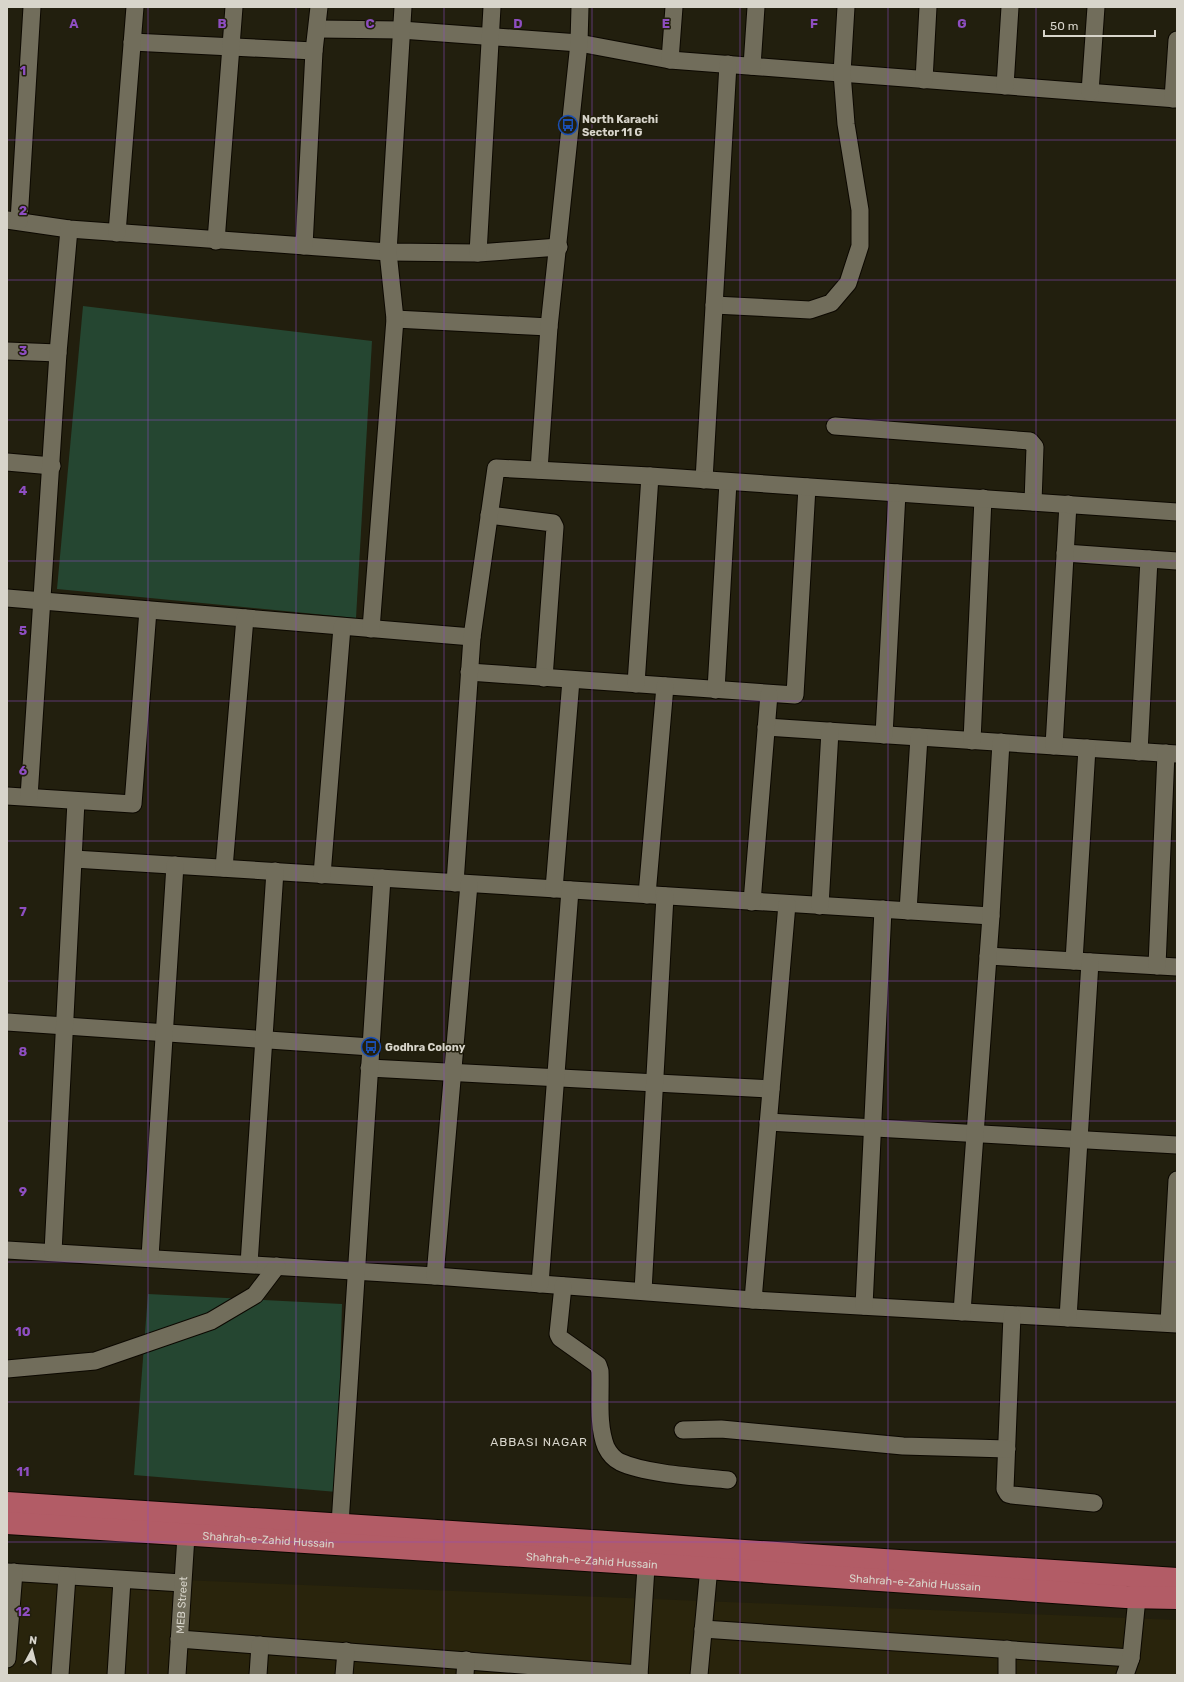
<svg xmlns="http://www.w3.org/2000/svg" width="1184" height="1682" font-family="Rubik,sans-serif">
<rect width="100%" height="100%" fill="#221f0e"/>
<!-- built -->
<polygon fill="#29240c" points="7,1573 1177,1620 1177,1675 7,1675"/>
<!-- green -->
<g fill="#254631">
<polygon points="83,306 372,341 356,618 57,589"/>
<polygon points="148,1294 342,1304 337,1492 134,1475"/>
</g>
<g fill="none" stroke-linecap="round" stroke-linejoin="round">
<defs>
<g id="minor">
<polyline points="318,29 401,30 579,43 670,60 1177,99"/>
<polyline points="132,42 314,51"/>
<polyline points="670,60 674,7"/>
<polyline points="752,66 756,7"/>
<polyline points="924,80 928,7"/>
<polyline points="1005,86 1010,7"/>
<polyline points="1090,92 1096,7"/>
<polyline points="1173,99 1177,40"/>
<polyline points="7,220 69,229 388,252 478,253 559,247"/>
<polyline points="19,221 32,7"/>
<polyline points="117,233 135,7"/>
<polyline points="216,241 234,7"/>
<polyline points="304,246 314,51 319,7"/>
<polyline points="478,253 492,7"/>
<polyline points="714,305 810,310 831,303 848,283 860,246 860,210 846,124 842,73 846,7"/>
<polyline points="395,319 549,327"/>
<polyline points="7,351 58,353"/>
<polyline points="835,426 1030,441 1035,447 1033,502"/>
<polyline points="7,462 52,466"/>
<polyline points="539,470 549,327 579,43 580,7"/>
<polyline points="704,480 728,64"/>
<polyline points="489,515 553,523 555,527 544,678"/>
<polyline points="1065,553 1177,561"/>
<polyline points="7,598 472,637"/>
<polyline points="371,629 395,319 388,252 403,7"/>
<polyline points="469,672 795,695 807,487"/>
<polyline points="636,684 650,476"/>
<polyline points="716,690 728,482"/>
<polyline points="766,727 1177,754"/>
<polyline points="884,735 897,493"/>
<polyline points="972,741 983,498"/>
<polyline points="1054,746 1068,504"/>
<polyline points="1139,752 1149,559"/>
<polyline points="7,796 133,804 148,610"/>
<polyline points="29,797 58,353 69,229"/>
<polyline points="74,859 991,916"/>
<polyline points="224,868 245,618"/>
<polyline points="322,875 342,627"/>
<polyline points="455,883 472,637 496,468 650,476 1177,512"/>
<polyline points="554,889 571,680"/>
<polyline points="647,895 665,686"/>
<polyline points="752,902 769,694"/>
<polyline points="820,906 830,731"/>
<polyline points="908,911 919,737"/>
<polyline points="988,956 1177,967"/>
<polyline points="1074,961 1087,748"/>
<polyline points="1157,966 1166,753"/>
<polyline points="7,1022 371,1047"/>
<polyline points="369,1068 771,1089"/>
<polyline points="768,1122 1177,1145"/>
<polyline points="7,1250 435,1276 753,1300 1177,1324"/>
<polyline points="53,1252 76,801"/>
<polyline points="150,1257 175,865"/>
<polyline points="249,1264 275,871"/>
<polyline points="435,1276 469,884"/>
<polyline points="540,1284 570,890"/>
<path d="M563,1286L558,1334L560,1338L598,1365L600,1371C601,1396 597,1424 606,1447C609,1453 614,1459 620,1462C646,1474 699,1477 728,1480"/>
<polyline points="643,1291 665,896"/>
<polyline points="753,1300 787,904"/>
<polyline points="864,1306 883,909"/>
<polyline points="962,1312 991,916 1001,742"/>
<polyline points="1012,1315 1005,1489 1008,1494 1012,1495 1094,1503"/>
<polyline points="1068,1318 1090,962"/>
<polyline points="1169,1323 1177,1180"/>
<polyline points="7,1369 95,1361 211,1321 255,1295 277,1266"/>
<polyline points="683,1430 721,1429 903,1446 1007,1449"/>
<polyline points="340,1524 382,878"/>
<polyline points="7,1572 182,1583"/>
<polyline points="703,1629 1131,1658"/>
<polyline points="179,1639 639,1674"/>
<polyline points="7,1659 14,1572"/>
<polyline points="60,1675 67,1576"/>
<polyline points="116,1675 122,1580"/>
<path id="s1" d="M177,1675L186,1536"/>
<polyline points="258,1675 260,1645"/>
<polyline points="344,1675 346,1651"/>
<polyline points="465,1675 466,1660"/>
<polyline points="639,1675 647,1552"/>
<polyline points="699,1675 710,1556"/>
<polyline points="1007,1675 1007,1649"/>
<polyline points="1125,1675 1131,1658 1137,1598"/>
</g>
<g id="major">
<polyline points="7,1503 1177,1579"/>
<path id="s2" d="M7,1523L647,1564L1126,1597L1177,1598"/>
</g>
</defs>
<!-- minor casing -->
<use href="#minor" stroke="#0c0800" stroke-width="19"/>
<!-- major casing -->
<use href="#major" stroke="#0c0800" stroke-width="24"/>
<!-- minor -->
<use href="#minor" stroke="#716d5b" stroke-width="17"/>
<!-- major -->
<use href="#major" stroke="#b25c66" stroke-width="22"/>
</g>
<!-- grid -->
<path fill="none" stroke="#8e4ec1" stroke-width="1" stroke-opacity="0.55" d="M148,7V1675M296,7V1675M444,7V1675M592,7V1675M740,7V1675M888,7V1675M1036,7V1675M7,140H1177M7,280H1177M7,420H1177M7,561H1177M7,701H1177M7,841H1177M7,981H1177M7,1121H1177M7,1262H1177M7,1402H1177M7,1542H1177"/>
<!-- icons -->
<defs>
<symbol id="bus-ring" viewBox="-11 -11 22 22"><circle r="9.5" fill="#221f0e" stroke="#1a4fb4" stroke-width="1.5"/><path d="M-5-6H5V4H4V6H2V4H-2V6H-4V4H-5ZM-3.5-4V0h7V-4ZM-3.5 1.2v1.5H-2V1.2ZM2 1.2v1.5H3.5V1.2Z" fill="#1a4fb4"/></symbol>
</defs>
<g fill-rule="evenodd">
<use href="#bus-ring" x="557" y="114" width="22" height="22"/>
<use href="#bus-ring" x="360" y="1036" width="22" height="22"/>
</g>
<g text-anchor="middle" stroke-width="3" stroke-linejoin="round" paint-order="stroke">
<!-- poi labels -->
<g font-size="11" font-weight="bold" fill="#d8d5cb" stroke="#221f0e" text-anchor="start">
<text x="582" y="123">North Karachi<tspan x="582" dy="13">Sector 11 G</tspan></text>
<text x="385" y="1051">Godhra Colony</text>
</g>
<!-- street labels -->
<g font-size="11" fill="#d8d5cb" stroke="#221f0e">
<text dy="4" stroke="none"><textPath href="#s2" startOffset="262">Shahrah-e-Zahid Hussain</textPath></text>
<text dy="4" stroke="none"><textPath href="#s2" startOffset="586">Shahrah-e-Zahid Hussain</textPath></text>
<text dy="4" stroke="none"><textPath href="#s2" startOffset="910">Shahrah-e-Zahid Hussain</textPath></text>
<text dy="4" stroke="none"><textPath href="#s1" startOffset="70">MEB Street</textPath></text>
</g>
<!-- neighbourhood labels -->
<g font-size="12" letter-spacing="1" fill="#d8d5cb" stroke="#221f0e">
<text x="539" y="1446">ABBASI NAGAR</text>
</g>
</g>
<g font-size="13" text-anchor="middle" font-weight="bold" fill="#8e4ec1" stroke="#221f0e" stroke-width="3" stroke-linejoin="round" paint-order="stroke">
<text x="74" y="28">A</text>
<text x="222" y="28">B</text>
<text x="370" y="28">C</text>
<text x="518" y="28">D</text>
<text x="666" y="28">E</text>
<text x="814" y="28">F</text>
<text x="962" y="28">G</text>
<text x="23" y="75">1</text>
<text x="23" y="215">2</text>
<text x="23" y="355">3</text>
<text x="23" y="495">4</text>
<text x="23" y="635">5</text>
<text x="23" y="775">6</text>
<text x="23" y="916">7</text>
<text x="23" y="1056">8</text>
<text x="23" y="1196">9</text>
<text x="23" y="1336">10</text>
<text x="23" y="1476">11</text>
<text x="23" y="1616">12</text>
</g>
<!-- border -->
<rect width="1184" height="1682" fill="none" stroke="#d8d5cb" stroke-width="16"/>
<!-- north arrow -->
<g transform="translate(32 1650) rotate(7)" stroke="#221f0e" stroke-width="3" paint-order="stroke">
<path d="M0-3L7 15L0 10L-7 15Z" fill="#d8d5cb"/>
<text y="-6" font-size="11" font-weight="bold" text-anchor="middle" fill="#d8d5cb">N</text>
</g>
<!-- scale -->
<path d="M1044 30v6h111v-6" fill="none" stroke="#d8d5cb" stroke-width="2"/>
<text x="1050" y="30" font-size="12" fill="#d8d5cb" stroke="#221f0e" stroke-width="3" paint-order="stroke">50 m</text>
</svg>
